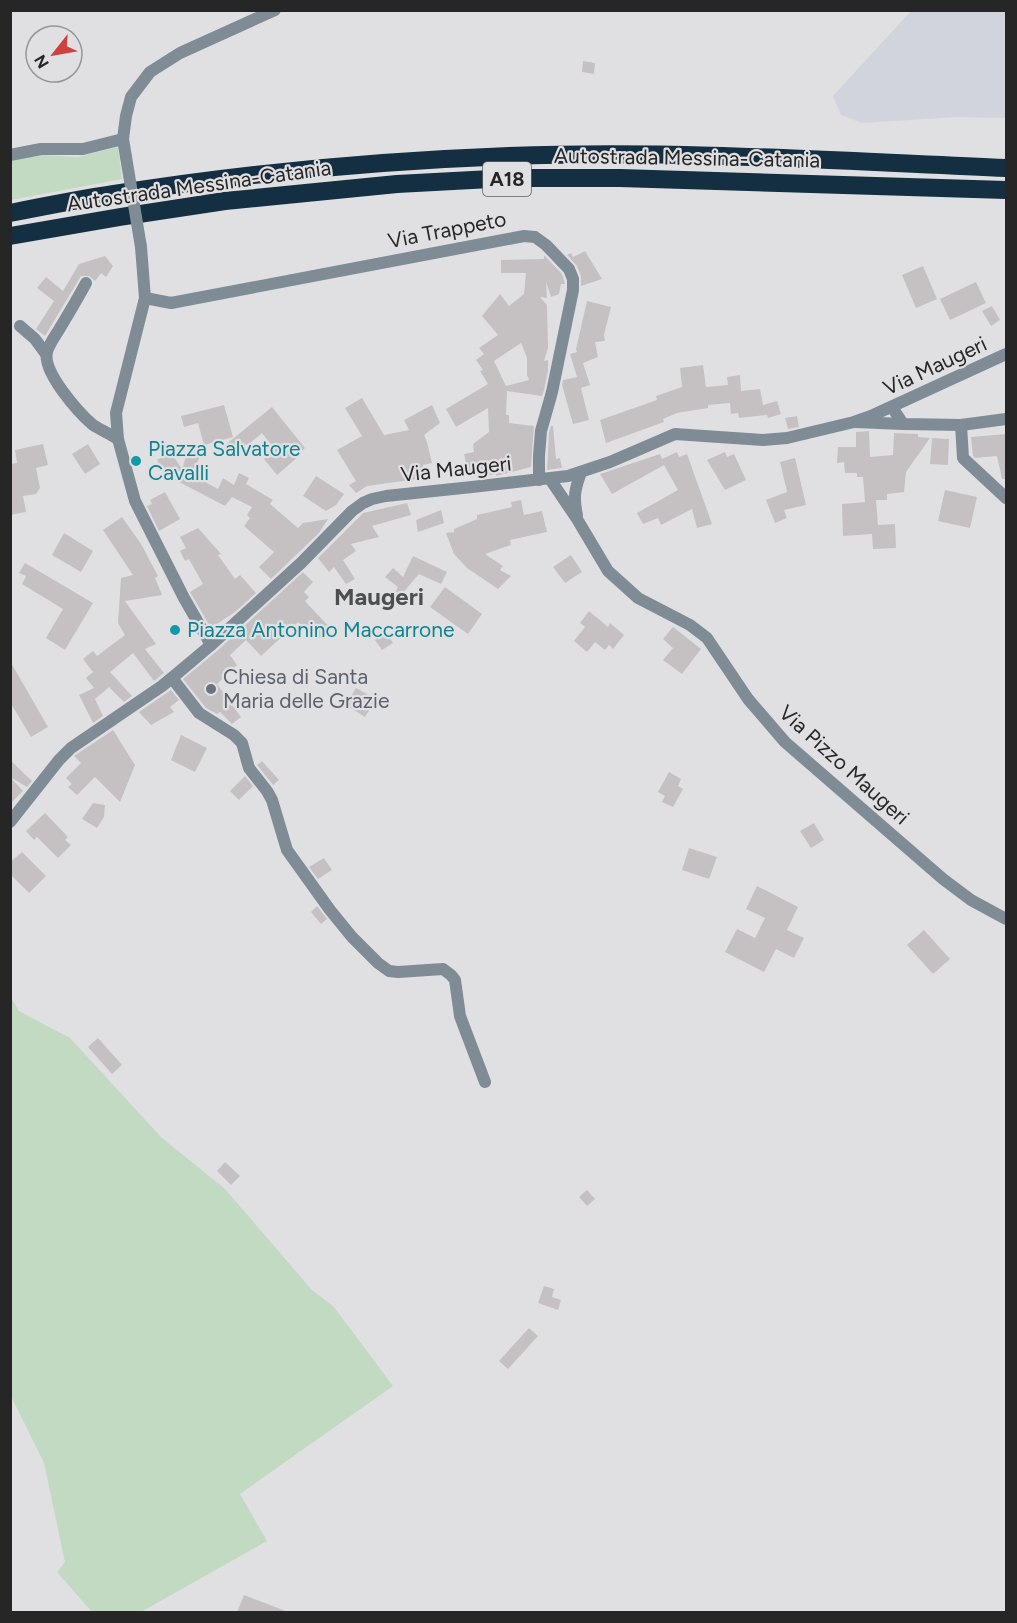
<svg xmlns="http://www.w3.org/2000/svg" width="1017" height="1623" font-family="Figtree,sans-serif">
<rect width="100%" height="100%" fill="#e0e0e3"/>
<!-- built -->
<polygon fill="#d1d3dd" points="911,11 1006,11 1006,118 958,117 862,123 841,115 833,96"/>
<!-- green -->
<g fill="#c2d9c2">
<polygon points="118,147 122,179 11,200 11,161 41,155 78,157"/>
<polygon points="10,996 19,1011 70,1038 161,1137 225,1189 312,1290 334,1307 393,1386 240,1494 267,1541 141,1612 92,1612 57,1572 65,1562 44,1463 11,1396"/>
</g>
<!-- building -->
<g fill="#c5c1c3" fill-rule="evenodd">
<polygon points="583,61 595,63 594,74 582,72"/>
<polygon points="585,251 602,279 581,286 581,276 577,266 567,255 571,253 573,257"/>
<path d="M544,255L562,274L565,284H561L559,294L551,297L546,282L547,298L540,297L547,305L548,348L544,361L548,360V371L544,390L542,396L507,391L506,415H509V423L534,426L531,467L496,476V474L476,477L475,472L468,473L464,454L474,452L473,444L489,432L488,408L456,427L446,409L488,384L480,371L483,370L476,360L484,354L479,348L498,335L482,316L500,294L509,306L524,294L526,273H501V260L544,259ZM521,343L527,358V375L529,380L506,386L494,361Z"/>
<polygon points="105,256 113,266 106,277 101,273 95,281 89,276 81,276 45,336 36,329 54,301 37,288 46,277 63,291 79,264"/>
<polygon points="923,266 937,299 916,308 902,275"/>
<polygon points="976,282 986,303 950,320 940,299"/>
<polygon points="587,301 611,307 604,335 605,341 595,342 598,357 583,363 590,385 581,388 589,420 573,424 562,385 563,380 577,377 570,354 577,352 576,349"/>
<polygon points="992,306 1000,320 991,326 982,311"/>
<polygon points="703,365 706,387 728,385 727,377 740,375 741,391 760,389 763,405 777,401 781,414 768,418 767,415 739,418 738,413 731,414 730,403 708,405 708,408 677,413 663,419 664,422 606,443 600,420 657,400 656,396 682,387 680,368"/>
<polygon points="362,398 384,435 409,430 404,420 432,405 440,423 424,435 427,442 432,463 423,465 424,478 367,486 356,493 349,485 356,481 337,450 362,436 345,408"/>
<polygon points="224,405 233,437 204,445 198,423 184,427 181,416"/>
<polygon points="272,407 305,448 297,455 298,457 277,475 264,459 275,450 262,433 249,444 214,454"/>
<polygon points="797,416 799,427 788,429 785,418"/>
<polygon points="551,426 553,426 556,459 560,458 562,468 547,470 549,432"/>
<polygon points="869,431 870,457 893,455 894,433 918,434 918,437 930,438 906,472 904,492 887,494 887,500 876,500 878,525 895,524 896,548 873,549 872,534 843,536 842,504 865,502 863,477 857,477 857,473 845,473 844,462 837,463 838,447 856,447 856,432"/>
<polygon points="1006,434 1006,479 1002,479 997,456 975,458 973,456 971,437"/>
<polygon points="932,438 949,439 948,465 930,464"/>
<polygon points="43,444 48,465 36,468 40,488 36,494 23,496 26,512 10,515 10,464 17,463 15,450"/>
<polygon points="88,444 100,464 85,474 72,454"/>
<polygon points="189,447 202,451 192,475 218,489 223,478 234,485 239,473 249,478 246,484 273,500 270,504 298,528 303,523 328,519 319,533 271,579 259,567 274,552 244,526 250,518 247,515 252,507 232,497 225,506 166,475 157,460 170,451 182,469"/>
<polygon points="677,452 679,457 687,454 712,524 697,528 692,509 661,525 658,518 643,524 637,513 678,490 664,465 612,494 600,474 660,454 662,459"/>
<polygon points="725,452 727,457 734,454 746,480 725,490 707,460"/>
<polygon points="795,458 806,505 784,510 787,518 775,523 766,500 787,492 780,462"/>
<polygon points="316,476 344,494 336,505 326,511 303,496"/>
<polygon points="945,490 977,497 970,528 938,521"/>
<polygon points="165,492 180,519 159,531 147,506 152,504 150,500"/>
<polygon points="521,500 524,515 542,511 547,532 510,540 511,545 485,554 503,566 500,570 511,576 498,589 467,568 454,554 446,533 454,532 454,529 477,519 477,515 512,507 511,502"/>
<polygon points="407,503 411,515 372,526 379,537 351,544 356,551 343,560 355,579 346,584 334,567 329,572 318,558 363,513"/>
<polygon points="441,510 444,523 418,532 416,520"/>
<polygon points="122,517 141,544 158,576 155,578 162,595 125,601 156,644 145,649 164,673 154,681 133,653 110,672 132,696 124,702 109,687 95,699 103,716 93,723 79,695 94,688 86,678 93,672 83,659 93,651 97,656 125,635 118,623 121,578 133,575 103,530"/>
<polygon points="198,528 221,554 218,555 235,579 240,575 256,593 235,612 211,628 190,592 203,584 189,559 185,561 180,551 186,548 180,537"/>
<polygon points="64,533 93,551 81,572 52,555"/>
<polygon points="571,555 582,572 565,583 553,567"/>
<polygon points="413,556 447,572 441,584 419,574 394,603 391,601 398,587 385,577 393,568 403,577"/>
<polygon points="25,563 93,603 65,650 46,638 63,609 22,584 26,576 19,573"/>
<polygon points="303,572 313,582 304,592 309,597 305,601 330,628 320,638 310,627 306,631 298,622 261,656 246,640 230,655 237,665 217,684 241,717 232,724 220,712 217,714 206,708 183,679 217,651"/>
<polygon points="445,587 482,614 468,634 430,607"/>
<polygon points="589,611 608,627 610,623 624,635 613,649 609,645 605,650 595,642 587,652 574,641 585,627 580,623"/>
<polygon points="673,627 701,649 682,674 663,660 673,648 663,639"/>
<polygon points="386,632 393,643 382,650 375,640"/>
<polygon points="10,661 48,727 31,737 10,702"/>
<polygon points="356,688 376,699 365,717 346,705"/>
<polygon points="171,690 179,700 170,707 174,712 151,725 139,712"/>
<polygon points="113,730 135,765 120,802 95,777 77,795 68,787 72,784 66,778 81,763 74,756"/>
<polygon points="181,735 207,748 195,772 171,760"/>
<polygon points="10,760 32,781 27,787 10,777"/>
<polygon points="262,761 279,780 273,785 257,765"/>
<polygon points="669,772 681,779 678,786 683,789 673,807 662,802 665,796 658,792"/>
<polygon points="245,776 253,786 239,800 230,791"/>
<polygon points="10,777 23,791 10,804"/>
<polygon points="93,803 105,805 104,817 97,828 82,819"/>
<polygon points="45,813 68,837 65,840 71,845 58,858 37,837 34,840 26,831"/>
<polygon points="814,823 824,840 811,848 800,831"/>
<polygon points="689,848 717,857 709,879 682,870"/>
<polygon points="22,852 46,876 29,893 10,874 10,862"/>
<polygon points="324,858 332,870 318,879 309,867"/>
<polygon points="757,886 798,907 787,930 804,938 794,958 776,949 764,972 725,952 737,929 755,938 765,918 746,909"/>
<polygon points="317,906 327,919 321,924 311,912"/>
<polygon points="924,930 950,959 933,974 907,945"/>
<polygon points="98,1038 122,1065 112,1074 88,1047"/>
<polygon points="225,1162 240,1176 231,1185 217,1171"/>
<polygon points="587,1190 595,1199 587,1206 579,1197"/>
<polygon points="544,1286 554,1289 552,1297 561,1300 558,1310 538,1303"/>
<polygon points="529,1328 538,1336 508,1369 499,1361"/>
<polygon points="244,1595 288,1612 237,1612"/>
</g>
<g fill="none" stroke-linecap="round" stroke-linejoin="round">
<!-- minor -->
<g stroke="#7f8c96" stroke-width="12">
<polyline points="123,139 126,116 131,97 150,72 180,53 275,10"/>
<polyline points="10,155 41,149 83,149 123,139 126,157"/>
<polyline points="141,247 145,298 116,413 118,439 135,501 184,598 211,645"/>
<path d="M86,283C78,298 69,313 60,328C56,335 49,344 47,352C42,372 79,413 93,425C101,430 110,434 118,439"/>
<polyline points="145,298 171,303 524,236 535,237 546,245 569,269 573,279 573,290 552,392 541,431 539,456 539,480"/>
<polyline points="20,326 35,339 46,354"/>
<polyline points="892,407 903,424 961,425 1006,419"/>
<polyline points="855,422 903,424"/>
<polyline points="961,425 963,458 1006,498"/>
<polyline points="172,678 199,713 234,735 242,743 249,768 267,791 272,800 287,850 330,910 352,937 378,963 389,971 398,972 443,969 451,975 455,980 460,1016 485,1082"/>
</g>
<!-- tertiary -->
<g stroke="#7f8c96" stroke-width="12">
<polyline points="550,479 577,519 608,571 638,598 690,625 707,638 748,699 785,742 943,879 971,900 1006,919"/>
<path d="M577,515C573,497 575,489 581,472"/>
<polyline points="10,822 59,760 71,748 162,686 179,672 211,645 301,563 352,511 363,503 372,499 386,496 472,487 568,476 610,462 675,434 763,440 787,438 854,422 871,416 1006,354"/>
</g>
<!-- motorway -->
<g stroke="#142f42" stroke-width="18">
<path d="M10,213C45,206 80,199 114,194C245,173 377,161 509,156C675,150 841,161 1006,168"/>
<polyline points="10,236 120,217 225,201 397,184 511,178 620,178 1006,190"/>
</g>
<!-- minor-bridge -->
<polyline stroke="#7f8c96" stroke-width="12" points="126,157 141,247"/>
</g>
<!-- markers -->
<g fill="#0f9aa8" stroke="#e0e0e3" stroke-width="2">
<circle cx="136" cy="461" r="6"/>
<circle cx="175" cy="630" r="6"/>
</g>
<circle fill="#6b7280" stroke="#e0e0e3" stroke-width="2" cx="211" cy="689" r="6"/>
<g text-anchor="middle" stroke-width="4.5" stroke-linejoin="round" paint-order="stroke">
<!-- shield labels -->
<rect fill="#e0e0e3" stroke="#5e5e5f" stroke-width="1.5" x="483" y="162" width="48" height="34" rx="4.5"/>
<g font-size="20" font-weight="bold" fill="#262627">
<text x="507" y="186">A18</text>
</g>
<!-- street labels -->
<g font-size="21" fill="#262627" stroke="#e0e0e3">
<text transform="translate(687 158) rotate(1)" y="7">Autostrada Messina-Catania</text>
<text transform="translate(199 186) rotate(-8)" y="7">Autostrada Messina-Catania</text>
<text transform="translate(447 230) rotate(-11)" y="7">Via Trappeto</text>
<text transform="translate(935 366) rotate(-25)" y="7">Via Maugeri</text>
<text transform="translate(456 469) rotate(-6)" y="7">Via Maugeri</text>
<text transform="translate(844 765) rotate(42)" y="7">Via Pizzo Maugeri</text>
</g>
<!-- culture labels -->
<g font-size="21" fill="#0d838f" stroke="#e0e0e3" text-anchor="start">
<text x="148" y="456">Piazza Salvatore<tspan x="148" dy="24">Cavalli</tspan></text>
<text x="187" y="637">Piazza Antonino Maccarrone</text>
</g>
<!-- worship labels -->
<g font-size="21" fill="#5b616d" stroke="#e0e0e3" text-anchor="start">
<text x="223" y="684">Chiesa di Santa<tspan x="223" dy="24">Maria delle Grazie</tspan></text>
</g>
<!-- quarter labels -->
<g font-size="24" font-weight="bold" fill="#4d4e50" stroke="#e0e0e3">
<text x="379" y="605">Maugeri</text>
</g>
</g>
<!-- border -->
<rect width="1017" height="1623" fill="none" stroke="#262627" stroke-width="24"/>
<!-- north arrow -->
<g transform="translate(54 54) rotate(239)"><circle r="28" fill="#e0e0e3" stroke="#969698" stroke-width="1.5"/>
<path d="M0-4.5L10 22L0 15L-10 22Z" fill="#cf4041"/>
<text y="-9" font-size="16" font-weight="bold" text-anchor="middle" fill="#262627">N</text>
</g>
</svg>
